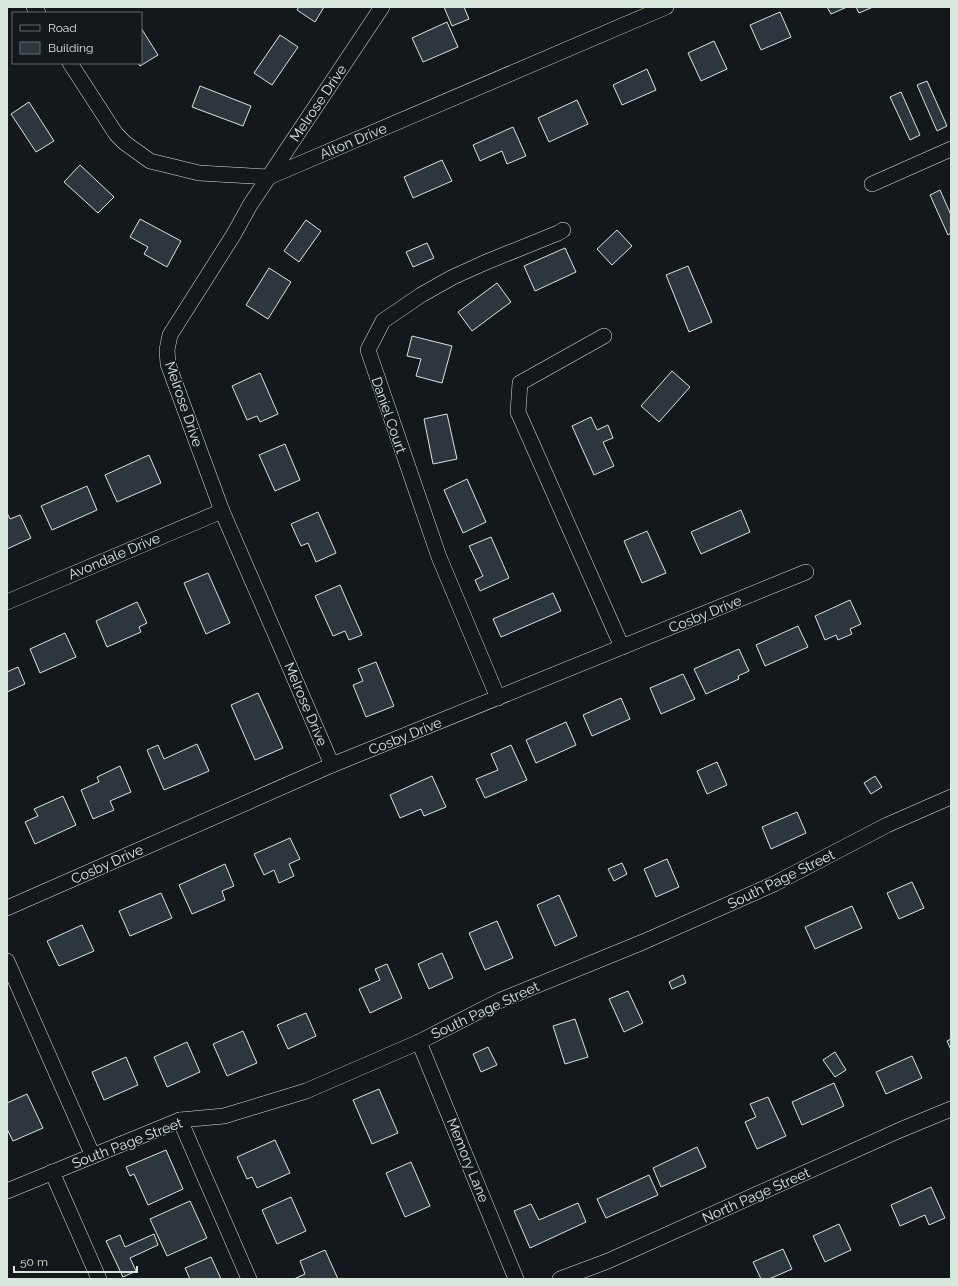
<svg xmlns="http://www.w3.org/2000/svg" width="958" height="1286" font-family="Raleway,sans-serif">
<rect width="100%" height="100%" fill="#14181c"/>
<!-- building -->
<g fill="#2c363c" stroke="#d8e6dc">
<polygon points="299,7 324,7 315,22 297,10"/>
<polygon points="444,7 464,7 469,19 452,26"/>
<polygon points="827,7 847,7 831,14"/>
<polygon points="856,7 873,7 859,13"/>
<polygon points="780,12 791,37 761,50 750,25"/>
<polygon points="447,22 458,47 423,62 412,38"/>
<polygon points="141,28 158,55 140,66 138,63 141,63"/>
<polygon points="280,35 298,47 272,85 254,73"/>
<polygon points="714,41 727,69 701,81 688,53"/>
<polygon points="647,69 656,90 622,105 613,85"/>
<polygon points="927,81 947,126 937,131 917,85"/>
<polygon points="200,86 251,106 243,126 192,107"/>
<polygon points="901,92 920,135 910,140 890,97"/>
<polygon points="577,100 588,124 549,142 538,118"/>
<polygon points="29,102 54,141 36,152 11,114"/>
<polygon points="513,127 526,156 507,164 502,151 480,161 473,145"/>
<polygon points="442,160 452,181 413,198 404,177"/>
<polygon points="80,165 114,197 98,213 64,182"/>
<polygon points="940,190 951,215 951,233 948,235 930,195"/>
<polygon points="140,219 181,241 167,267 144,254 148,247 130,237"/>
<polygon points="306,220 321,231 299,262 284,251"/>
<polygon points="617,230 632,246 612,265 597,249"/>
<polygon points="427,243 434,258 413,267 406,252"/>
<polygon points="565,248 576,272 535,291 524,266"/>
<polygon points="688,266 712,322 689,332 666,275"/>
<polygon points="269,268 291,282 268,319 246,305"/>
<polygon points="497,283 511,302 472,331 458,312"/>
<polygon points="412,336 452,346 442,383 416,376 421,359 407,356"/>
<polygon points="672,371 690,387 659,422 641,406"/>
<polygon points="260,373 278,414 260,422 257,416 247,420 232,386"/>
<polygon points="447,414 457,459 433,464 424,419"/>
<polygon points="591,417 597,430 608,425 613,438 603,442 614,466 594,475 572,426"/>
<polygon points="285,444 300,480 275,491 259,455"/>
<polygon points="149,455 161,483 117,502 105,475"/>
<polygon points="467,479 486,522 463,533 444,490"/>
<polygon points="87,486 97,510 52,530 41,506"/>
<polygon points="741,510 750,532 701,554 691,532"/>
<polygon points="318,512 336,553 316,562 308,543 301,546 291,524"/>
<polygon points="7,513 10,519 20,515 31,538 7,549"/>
<polygon points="647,531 666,573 642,583 624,541"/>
<polygon points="491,537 509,578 480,591 475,580 483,576 469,546"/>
<polygon points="208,573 230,623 206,634 184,583"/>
<polygon points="340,585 362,635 349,640 345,631 333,636 315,596"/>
<polygon points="553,593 561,611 501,637 493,619"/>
<polygon points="850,600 861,624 850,629 852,634 838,640 836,635 825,640 815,616"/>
<polygon points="137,602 147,623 139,627 141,632 107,647 96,621"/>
<polygon points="798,626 808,647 765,666 756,645"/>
<polygon points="65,633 76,657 40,673 30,649"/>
<polygon points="739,649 749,671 738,676 739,679 706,694 694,669"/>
<polygon points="376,662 394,706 366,717 353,685 363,681 358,669"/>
<polygon points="18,667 25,684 7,692 7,672"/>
<polygon points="683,674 695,699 661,714 650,688"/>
<polygon points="258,693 283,748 255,760 231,705"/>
<polygon points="621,698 630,719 592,736 583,715"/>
<polygon points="566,722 576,745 536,763 526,740"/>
<polygon points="197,744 209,771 164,790 147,750 158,745 164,759"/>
<polygon points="511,745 527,780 485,798 476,779 498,770 491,754"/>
<polygon points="717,762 727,785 707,794 697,771"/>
<polygon points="120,766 131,792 110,801 114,810 93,819 81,790 99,782 97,777"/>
<polygon points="432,776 446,807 424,816 421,809 400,818 390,795"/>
<polygon points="875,776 882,787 871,794 864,783"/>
<polygon points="63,796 76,825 35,844 25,822 38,816 34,809"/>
<polygon points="797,812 806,833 771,849 762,827"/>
<polygon points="290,838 300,859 289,864 294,876 279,883 274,870 264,875 254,854"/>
<polygon points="667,859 679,887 656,897 644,869"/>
<polygon points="622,863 627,874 614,881 608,869"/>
<polygon points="225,864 234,886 222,891 225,900 192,914 179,885"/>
<polygon points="912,882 924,908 899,919 887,893"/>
<polygon points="161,893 172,918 130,936 119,911"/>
<polygon points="559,895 577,936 555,946 537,905"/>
<polygon points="852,906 862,928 815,949 805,927"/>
<polygon points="497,921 513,958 485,970 469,933"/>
<polygon points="82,925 94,951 59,966 47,941"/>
<polygon points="442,953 453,978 429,989 418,964"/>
<polygon points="387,964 402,998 370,1013 359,989 380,980 375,969"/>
<polygon points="683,975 686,983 672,989 669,982"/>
<polygon points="628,991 643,1023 624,1032 609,999"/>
<polygon points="306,1013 316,1036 288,1049 277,1025"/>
<polygon points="575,1019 588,1057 565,1064 553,1026"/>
<polygon points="243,1031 257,1063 227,1076 213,1044"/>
<polygon points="951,1039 951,1050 947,1041"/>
<polygon points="187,1042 200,1072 167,1087 154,1057"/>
<polygon points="488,1047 497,1065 481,1072 473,1054"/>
<polygon points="835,1052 846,1070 835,1077 823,1060"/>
<polygon points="912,1056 922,1078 886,1094 876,1072"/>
<polygon points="126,1057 138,1085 104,1100 92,1072"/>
<polygon points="834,1083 844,1106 802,1125 792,1102"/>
<polygon points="379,1089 398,1133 372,1144 353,1100"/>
<polygon points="27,1094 43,1128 13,1141 7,1129 7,1103"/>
<polygon points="768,1097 786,1136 757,1149 745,1122 756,1117 750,1104"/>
<polygon points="275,1140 290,1173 257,1188 252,1177 247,1179 237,1157"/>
<polygon points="697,1147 706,1167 661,1187 653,1168"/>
<polygon points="166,1150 183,1189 148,1205 134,1174 130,1176 126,1167"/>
<polygon points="411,1162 430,1206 405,1217 386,1173"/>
<polygon points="649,1175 658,1195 606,1218 597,1199"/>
<polygon points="931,1187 945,1218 929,1225 925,1215 900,1226 891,1205"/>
<polygon points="291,1197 306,1231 277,1244 262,1210"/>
<polygon points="190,1201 207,1238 167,1256 150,1219"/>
<polygon points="578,1203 586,1222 530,1248 514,1211 531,1204 539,1220"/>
<polygon points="839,1224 851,1250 825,1262 813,1236"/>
<polygon points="154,1234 158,1245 130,1258 136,1271 123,1277 106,1241 120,1235 125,1247"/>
<polygon points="783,1249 792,1269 769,1279 761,1279 753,1262"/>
<polygon points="325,1250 338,1279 294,1279 305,1274 300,1261"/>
<polygon points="211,1257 221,1279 190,1279 185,1268"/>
</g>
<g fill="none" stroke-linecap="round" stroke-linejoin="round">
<defs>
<g id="street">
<polyline points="34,7 38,13"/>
<polyline points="70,63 116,134 125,143 150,161 199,173 269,177 666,7"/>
<polyline points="872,184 951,149"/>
<polyline points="604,336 520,383 518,412 622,647"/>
<polyline points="7,602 222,511"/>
<polyline points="498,698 439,557 368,350 383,321 421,295 453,277 484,263 558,233 563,230"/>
<polyline points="332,765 222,511 168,364 167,350 170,335 234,234 250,205 382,7"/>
<polyline points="7,908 332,765 806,572"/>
<polyline points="7,961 93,1156"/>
<polyline points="419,1042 516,1279"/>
<polyline points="180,1120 249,1279"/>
<polyline points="52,1172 99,1279"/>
<polyline points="7,1191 180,1120 224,1116 306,1091 419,1042 501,1000 643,942 774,884 887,825 951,797"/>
<polyline points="560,1279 608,1261 900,1130 951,1109"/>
</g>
</defs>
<!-- street casing -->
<use href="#street" stroke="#d8e6dc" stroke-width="16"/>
<!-- street -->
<use href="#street" stroke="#14181c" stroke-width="15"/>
</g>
<g text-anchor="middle" stroke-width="3" stroke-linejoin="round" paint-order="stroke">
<!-- street labels -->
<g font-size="14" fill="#d8e6dc" stroke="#14181c">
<text transform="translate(318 103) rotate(-56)" y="5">Melrose Drive</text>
<text transform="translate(353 141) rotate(-23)" y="5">Alton Drive</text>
<text transform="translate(184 404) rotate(71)" y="5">Melrose Drive</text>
<text transform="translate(389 415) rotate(71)" y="5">Daniel Court</text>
<text transform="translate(114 556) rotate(-23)" y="5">Avondale Drive</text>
<text transform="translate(705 614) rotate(-22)" y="5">Cosby Drive</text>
<text transform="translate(306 704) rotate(67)" y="5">Melrose Drive</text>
<text transform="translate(405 736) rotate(-22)" y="5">Cosby Drive</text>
<text transform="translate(107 864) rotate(-24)" y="5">Cosby Drive</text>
<text transform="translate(781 879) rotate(-26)" y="5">South Page Street</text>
<text transform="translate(485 1010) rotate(-25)" y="5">South Page Street</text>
<text transform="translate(127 1143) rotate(-21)" y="5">South Page Street</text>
<text transform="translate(468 1160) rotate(68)" y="5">Memory Lane</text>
<text transform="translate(756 1195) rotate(-24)" y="5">North Page Street</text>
</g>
</g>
<!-- border -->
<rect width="958" height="1286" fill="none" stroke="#d8e6dc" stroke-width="16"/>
<!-- legend -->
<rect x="12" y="12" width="130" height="52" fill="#14181c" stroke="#626a69"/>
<rect x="20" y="25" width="20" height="6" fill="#14181c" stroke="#626a69"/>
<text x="48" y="32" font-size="12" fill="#d8e6dc">Road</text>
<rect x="20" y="42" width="20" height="12" fill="#2c363c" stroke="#626a69"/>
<text x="48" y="52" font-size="12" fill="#d8e6dc">Building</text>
<!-- scale -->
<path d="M14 1266v6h123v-6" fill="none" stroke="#d8e6dc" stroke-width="2"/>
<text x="20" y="1266" font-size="12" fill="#d8e6dc" stroke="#14181c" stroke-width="3" paint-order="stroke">50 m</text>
</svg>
